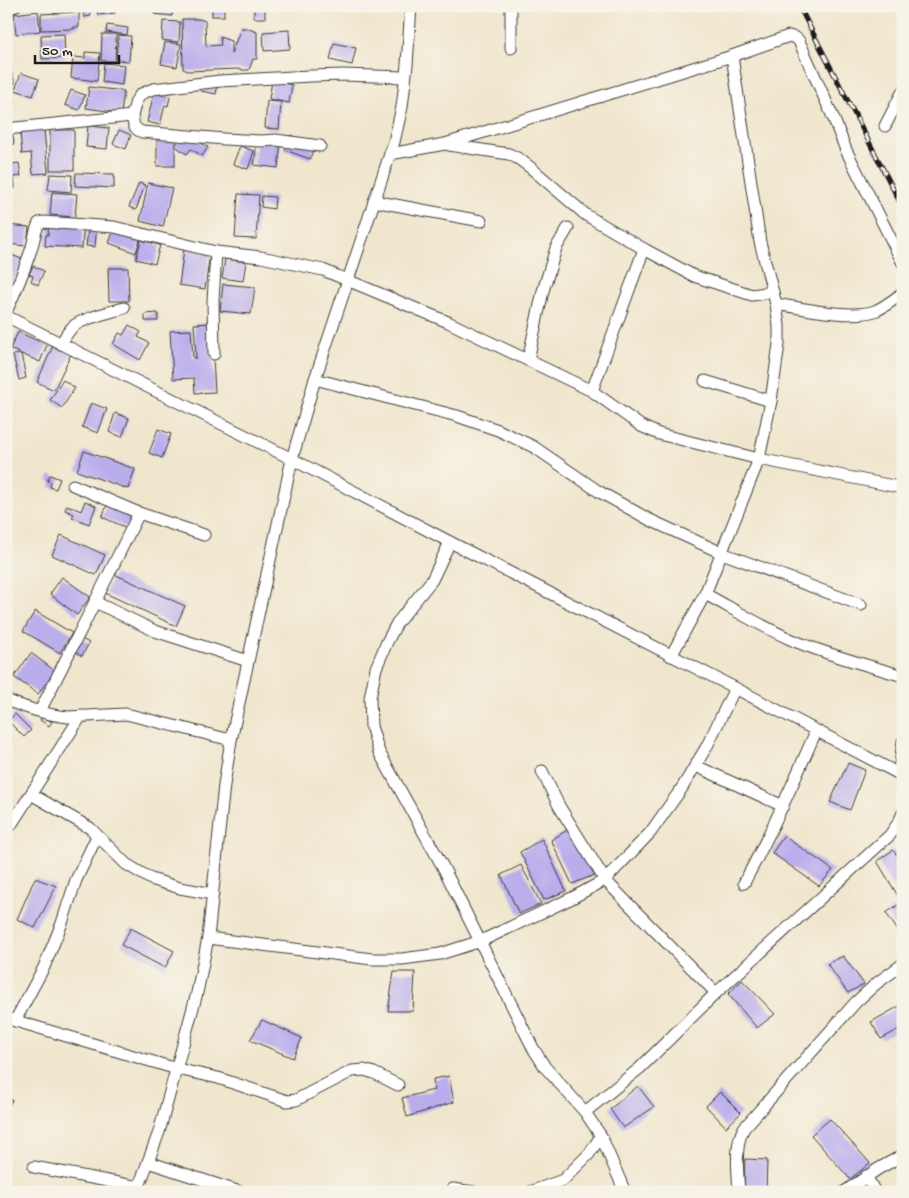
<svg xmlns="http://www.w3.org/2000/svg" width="909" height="1198" font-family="'Gochi Hand',sans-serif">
<rect width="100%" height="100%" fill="#f7f3e8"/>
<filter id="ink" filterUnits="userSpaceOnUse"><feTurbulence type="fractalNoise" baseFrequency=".02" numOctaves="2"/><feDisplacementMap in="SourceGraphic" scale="10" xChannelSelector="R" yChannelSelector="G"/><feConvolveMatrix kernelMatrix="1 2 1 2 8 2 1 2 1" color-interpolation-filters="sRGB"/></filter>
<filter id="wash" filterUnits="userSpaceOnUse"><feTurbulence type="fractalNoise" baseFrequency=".0096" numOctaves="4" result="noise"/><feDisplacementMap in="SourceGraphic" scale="20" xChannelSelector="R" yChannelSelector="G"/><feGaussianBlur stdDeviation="1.12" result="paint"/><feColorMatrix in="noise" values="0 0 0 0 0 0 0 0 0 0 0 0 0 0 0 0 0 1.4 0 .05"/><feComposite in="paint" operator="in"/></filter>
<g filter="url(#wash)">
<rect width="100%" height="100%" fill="#f0e6cd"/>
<g id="blocks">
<!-- building -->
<g fill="#baadec">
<polygon points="97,6 114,6 115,13 98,15"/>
<polygon points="155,6 174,6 172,16 154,14"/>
<rect x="212" y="6" width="12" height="10"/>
<rect x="254" y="6" width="11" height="12"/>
<polygon points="83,8 89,8 91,16 84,17"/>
<polygon points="38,11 40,31 16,34 14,14"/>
<polygon points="79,12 79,27 74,27 74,29 41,30 41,14"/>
<polygon points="182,19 199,19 205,21 206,46 221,45 220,37 231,41 231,54 241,28 246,28 257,32 257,59 253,59 249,70 242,70 237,69 188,71 183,69"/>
<polygon points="163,21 180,22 179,42 162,40"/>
<polygon points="107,25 128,28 127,35 106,32"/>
<polygon points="289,30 290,49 264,51 263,32"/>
<polygon points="64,34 65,58 42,59 41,35"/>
<polygon points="102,34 116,34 115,61 101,61"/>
<polygon points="118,35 131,36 129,61 116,60"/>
<polygon points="165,42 181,44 177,67 161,64"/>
<polygon points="334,43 356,48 352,65 330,60"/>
<polygon points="85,52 100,53 97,81 71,78 73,57 85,58"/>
<polygon points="104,63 124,65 122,85 102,82"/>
<polygon points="10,69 15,83 8,86 14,102 6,105 6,71"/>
<polygon points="21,73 39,79 33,96 15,90"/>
<polygon points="272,81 292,85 289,103 269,99"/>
<polygon points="202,82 218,84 216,94 201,91"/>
<polygon points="89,87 124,91 121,113 86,108"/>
<polygon points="71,90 85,95 79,110 65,105"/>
<polygon points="154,93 170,97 168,106 165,105 160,125 147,122"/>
<polygon points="267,101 281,102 279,129 265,128"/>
<polygon points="88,126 109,128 107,149 86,147"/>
<polygon points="44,129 48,173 33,174 31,153 22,154 20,132"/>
<rect x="50" y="130" width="24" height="40"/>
<polygon points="119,130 131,135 126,149 113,144"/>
<polygon points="184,132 208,147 202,156 191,149 187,154 175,146"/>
<polygon points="290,135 315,144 310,159 285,150"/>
<polygon points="13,136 14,144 6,145 6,137"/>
<rect x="157" y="136" width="18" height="30"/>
<polygon points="257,139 281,142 278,168 254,165"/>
<polygon points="240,146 254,151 248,169 233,164"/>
<polygon points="19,163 21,176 14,177 15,188 6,189 6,165"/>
<polygon points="76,173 114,174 114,188 75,186"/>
<polygon points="50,174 72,175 71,192 48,190"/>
<polygon points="139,183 145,185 136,210 129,207"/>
<polygon points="148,183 172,188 163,227 140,221"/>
<polygon points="52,192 77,194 75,217 50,215"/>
<polygon points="238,194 259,195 256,239 235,238"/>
<polygon points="262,196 275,197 274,209 261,207"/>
<polygon points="49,220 84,222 82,248 45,246 46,235 48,235"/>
<polygon points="89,224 97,224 95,247 86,246"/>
<polygon points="6,225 29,227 27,246 6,244"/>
<polygon points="115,227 141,237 136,253 109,243"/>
<polygon points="141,240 160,245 155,264 136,259"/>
<polygon points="184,249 210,253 205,289 179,285"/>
<polygon points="6,253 22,259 10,295 6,293"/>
<polygon points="225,259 246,262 243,281 222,278"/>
<polygon points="33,266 44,271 38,285 31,281 33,276 29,274"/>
<polygon points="108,268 128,268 129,301 109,301"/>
<polygon points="223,284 255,287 251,314 220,311"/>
<polygon points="158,313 158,321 145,321 145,314"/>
<polygon points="6,320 9,321 8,347 6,347"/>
<polygon points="211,323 215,392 195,393 194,378 173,379 170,331 191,330 193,358 196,358 194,324"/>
<polygon points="129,325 141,332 138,337 149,343 140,360 113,344 119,333 123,335"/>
<polygon points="18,332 47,345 40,362 10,349"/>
<polygon points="53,346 71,354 54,390 37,382"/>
<polygon points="21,354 26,378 19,380 13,355"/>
<polygon points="63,380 75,388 62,408 50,400"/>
<polygon points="91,403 107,409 98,433 82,427"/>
<polygon points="115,413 129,418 122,437 109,432"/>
<polygon points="158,429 171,434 162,458 149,453"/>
<polygon points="84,451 135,469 128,489 77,471"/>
<polygon points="50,475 60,479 56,489 50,487 51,482 47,481"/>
<polygon points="85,501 96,506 89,524 72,517 74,514 65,510 67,505 81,511"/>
<polygon points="108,503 133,514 127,528 102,517"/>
<polygon points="61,535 105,555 96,575 52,555"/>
<polygon points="114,574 185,606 176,626 105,593"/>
<polygon points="62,577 90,597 77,615 50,594"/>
<polygon points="35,611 72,633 60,653 23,631"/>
<polygon points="82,639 89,643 82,656 74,651"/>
<polygon points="31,653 55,671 38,694 14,677"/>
<polygon points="15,714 31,730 24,737 8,721"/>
<polygon points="43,716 52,722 49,726 40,720"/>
<polygon points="848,763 865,770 850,810 830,802"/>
<polygon points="569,829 597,874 572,884 551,840"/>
<polygon points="784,836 833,870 819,886 772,853"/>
<polygon points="542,839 566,891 544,900 520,852"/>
<polygon points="893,850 903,863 903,893 898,896 877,861"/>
<polygon points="521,865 541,904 519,914 501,875"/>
<polygon points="35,878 56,886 35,928 17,919"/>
<polygon points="901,903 903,905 903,938 886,913"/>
<polygon points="131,928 174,951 165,968 121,945"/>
<polygon points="843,956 864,984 848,993 827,964"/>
<polygon points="394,972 415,972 413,1011 388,1011"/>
<polygon points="742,980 775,1014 757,1028 728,994"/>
<polygon points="903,1004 903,1027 881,1039 871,1022"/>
<polygon points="262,1020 302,1038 293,1058 250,1040"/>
<polygon points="449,1076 454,1102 407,1117 402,1098 434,1090 433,1079"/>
<polygon points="638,1086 654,1107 623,1128 610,1109"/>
<polygon points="720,1092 741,1113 726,1127 706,1106"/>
<polygon points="6,1098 12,1100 6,1111"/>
<polygon points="830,1119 870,1163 850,1179 811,1135"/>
<polygon points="745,1159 767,1160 766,1192 744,1192"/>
</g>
</g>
</g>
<g filter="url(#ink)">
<use href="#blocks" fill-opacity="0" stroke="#3c3a37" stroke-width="1"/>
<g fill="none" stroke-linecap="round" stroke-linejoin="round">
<defs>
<g id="minor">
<polyline points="6,9 15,6"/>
<polyline points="511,48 511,6"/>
<polyline points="885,126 903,91"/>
<polyline points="6,129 132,116"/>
<polyline points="449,145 509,154 519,159 531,168 586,215 644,249 694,276 752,295 773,292"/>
<polyline points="320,146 276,140 261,141 224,139 142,132 138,130 134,126 132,116 136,101 141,94 153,89 220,81 310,76 343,75 405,77"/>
<polyline points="390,154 445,144 732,56 789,36 796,38 799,41 833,117 846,150 903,263"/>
<polyline points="374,201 481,221"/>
<path d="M776,304C800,308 856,320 877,310C886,306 894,299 903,293"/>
<path d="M6,312C15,293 23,273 30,253C34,243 34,233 39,223L43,222L114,227L216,252L261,257L323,270L448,322L592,391L641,426L659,434L759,459L903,488"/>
<polyline points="6,316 292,459 450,542 735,688 903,776"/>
<path d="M61,344C65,337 68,330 75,325C89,316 108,313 124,308"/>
<polyline points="214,354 213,301 216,252"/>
<polyline points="528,360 543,291 550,268 556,248 568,228"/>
<polyline points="315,379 457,416 498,430 534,447 598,491 650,520 722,553 861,605"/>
<polyline points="705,381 771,401"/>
<polyline points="592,391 644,249"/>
<polyline points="73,485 139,513 204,535"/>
<polyline points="450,542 432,580 397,623 387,642 376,668 370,698 371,726 379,752 443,867 533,1048 545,1067 585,1112 601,1136 625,1192"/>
<path d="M705,594C733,609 761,626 790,639C826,655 865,664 903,676"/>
<polyline points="95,602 155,631 248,661"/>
<polyline points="671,656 705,594 759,459 771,401 779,344 779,326 776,304 760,242 732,56"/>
<path d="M6,700C26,708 47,715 68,717L126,714L231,740"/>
<path d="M40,711C73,645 107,579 139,513"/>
<polyline points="696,766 783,806"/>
<polyline points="542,771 559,806 605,880 716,993"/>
<polyline points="899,774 903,741"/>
<polyline points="31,794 90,828 126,864 151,879 180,888 213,894"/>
<polyline points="11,825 81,716"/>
<path d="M744,883C771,833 794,782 816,731"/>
<polyline points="208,938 372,959 402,959 440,954 481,941 572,898 605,880 650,833 682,788 707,746 735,688"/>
<polyline points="6,1018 177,1069 218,1078 287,1101 296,1100 352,1071 364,1070 374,1073 398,1085"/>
<polyline points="15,1021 44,967 62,923 76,880 97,836"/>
<polyline points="585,1112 640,1068 716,993 890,835 899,822 903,813"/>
<polyline points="148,1162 240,1192"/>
<polyline points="34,1167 139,1187"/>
<polyline points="866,1176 875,1192"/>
<polyline points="453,1189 474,1192"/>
<polyline points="137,1192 159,1132 197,993 208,938 224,785 231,740 292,459 315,379 394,142 402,107 407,65 411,6"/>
<polyline points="530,1192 563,1180 589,1154 601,1136"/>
<path d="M739,1192C738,1172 734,1145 744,1128L856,1002L877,983L903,964"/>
<polyline points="844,1192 878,1169 903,1155"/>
</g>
</defs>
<!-- minor casing -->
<use href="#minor" stroke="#3c3a37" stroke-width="13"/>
<!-- minor -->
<use href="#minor" stroke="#fff" stroke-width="11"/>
<defs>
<polyline id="rail" points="799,6 903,208"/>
</defs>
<!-- rail casing -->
<use href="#rail" stroke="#1c1c1c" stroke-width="5"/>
<!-- rail -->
<use href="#rail" stroke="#f7f3e8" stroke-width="3" stroke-dasharray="9" stroke-linecap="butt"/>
</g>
</g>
<!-- margin -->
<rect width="909" height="1198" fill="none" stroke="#f7f3e8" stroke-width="25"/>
<!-- scale -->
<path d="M35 55v8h84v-8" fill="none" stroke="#1c1c1c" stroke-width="2.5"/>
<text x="42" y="55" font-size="15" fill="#1c1c1c" stroke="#f7f3e8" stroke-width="4" paint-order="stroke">50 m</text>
</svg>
